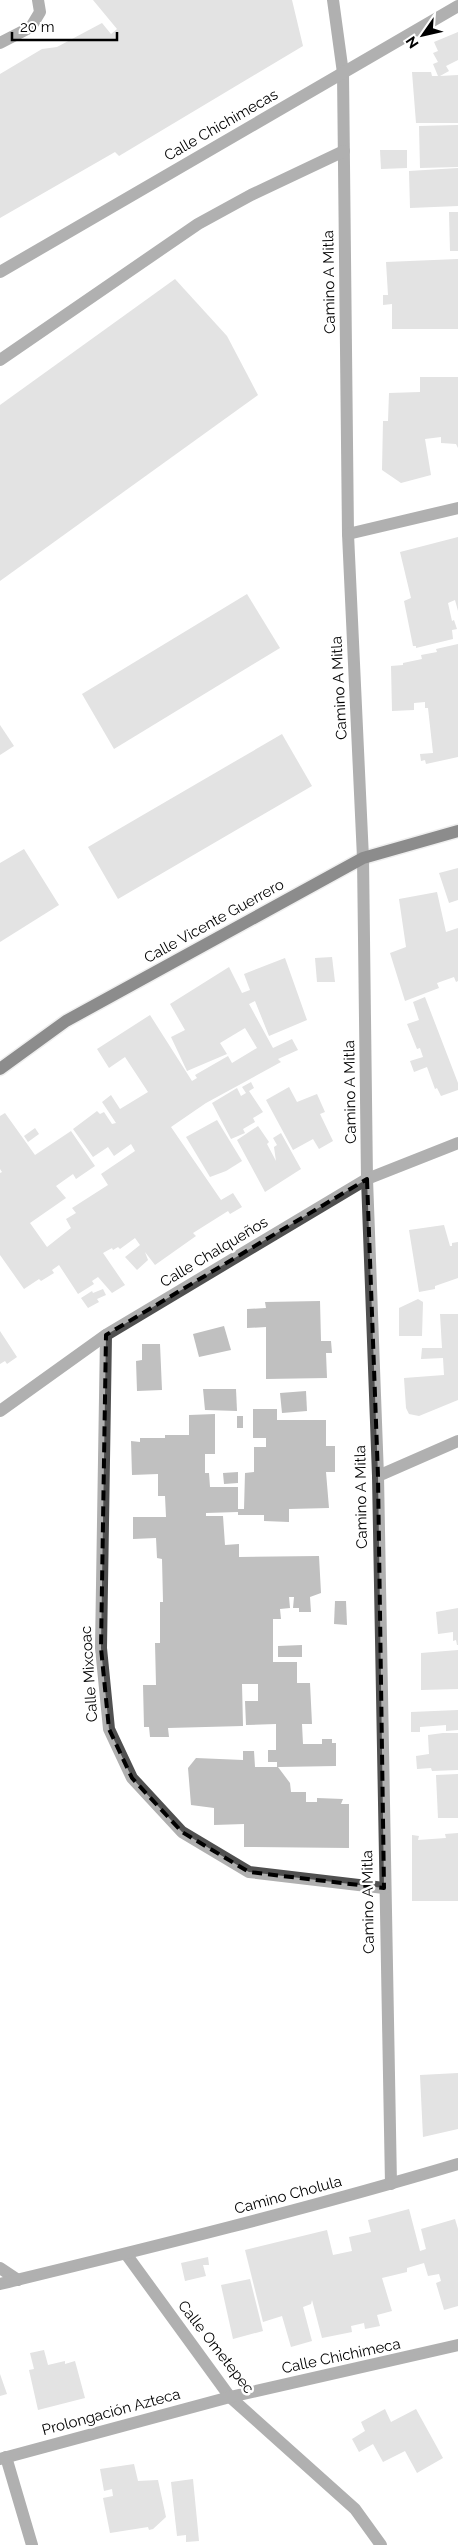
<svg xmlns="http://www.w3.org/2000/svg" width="458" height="2545" font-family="Raleway,sans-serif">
<rect width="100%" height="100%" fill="#fff"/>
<!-- building -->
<g fill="#c0c0c0">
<polygon points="93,0 292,0 303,46 119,156 115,152 0,218 0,74 42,49 57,47 102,23 111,34 117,29"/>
<polygon points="458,32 458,60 446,66 449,71 440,76 458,75 458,123 416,123 412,72 431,72 432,76 438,76 433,64 438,62 433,53 438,51 434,42"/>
<polygon points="458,125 458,167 420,168 419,126"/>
<polygon points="380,150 407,150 407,168 381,169"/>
<polygon points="458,168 458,206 410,208 409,171"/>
<polygon points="449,212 458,212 458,251 450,251"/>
<polygon points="458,259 458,329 392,329 392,304 383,305 383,295 388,295 386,262"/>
<polygon points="175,279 227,336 258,395 0,581 0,405"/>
<polygon points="420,377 458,377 458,448 456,444 441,443 441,437 425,439 431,475 401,483 382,470 383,421 388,421 389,393 420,392"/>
<polygon points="458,537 458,611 455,600 448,603 452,621 454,620 457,629 452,630 453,639 416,648 416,646 413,646 404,601 411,598 400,552"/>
<polygon points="247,594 280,648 114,749 82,694"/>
<polygon points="458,644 458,757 426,764 425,760 421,761 420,754 433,753 428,708 425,708 425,702 414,703 414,710 392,711 391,666 403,665 403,663 422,659 421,655 437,652 436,649"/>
<polygon points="0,725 14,746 0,755"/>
<polygon points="282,734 312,786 118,899 88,847"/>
<polygon points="24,849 59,905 0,942 0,863"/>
<polygon points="458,868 458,900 449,903 439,873"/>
<polygon points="437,892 446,932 458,928 458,981 456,982 454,977 437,983 439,988 405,1001 390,953 406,947 399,899"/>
<polygon points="332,957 335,982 317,982 315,958"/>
<polygon points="285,958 307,1020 269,1036 255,1001 249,1004 273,1048 292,1039 298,1050 278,1059 281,1062 206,1103 171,1127 221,1200 233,1193 242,1207 230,1214 228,1211 193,1233 196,1236 155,1265 145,1252 148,1260 137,1270 125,1257 140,1245 135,1238 120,1249 118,1247 113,1250 112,1248 103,1253 125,1285 112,1293 98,1277 92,1281 94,1284 78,1294 59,1265 52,1270 54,1273 41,1281 39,1279 24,1289 0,1255 0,1173 2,1172 0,1169 0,1116 5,1113 35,1155 71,1131 95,1166 76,1179 73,1174 56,1186 66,1198 30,1223 47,1247 71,1228 66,1219 76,1213 72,1208 108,1185 101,1174 135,1151 131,1144 114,1156 108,1147 93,1157 73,1129 97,1111 100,1114 104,1112 112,1124 116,1123 102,1102 111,1095 120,1109 148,1092 125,1057 109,1068 97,1049 150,1015 192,1081 197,1078 195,1075 228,1056 232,1063 257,1048 245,1028 220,1043 227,1054 187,1071 171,1037 185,1030 170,1004 229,967 242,993 250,990 244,974"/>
<polygon points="425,997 458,1083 458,1090 441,1096 437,1088 435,1089 427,1067 414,1072 410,1061 423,1057 420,1048 417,1049 407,1024 419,1020 413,1002"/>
<polygon points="251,1082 254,1088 249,1091 263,1112 253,1118 255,1122 243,1129 245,1133 231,1139 212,1103 237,1088 241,1096 246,1093 242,1087"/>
<polygon points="289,1087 297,1102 317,1094 325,1112 320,1114 333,1141 319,1149 313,1139 293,1150 266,1100"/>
<polygon points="217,1120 242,1161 226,1171 210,1177 186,1137"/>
<polygon points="258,1126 269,1142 267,1144 276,1161 274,1147 277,1145 273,1138 281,1133 301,1169 265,1192 237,1140"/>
<polygon points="35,1128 39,1134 28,1142 24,1136"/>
<polygon points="444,1225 450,1246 452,1246 452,1243 458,1242 458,1278 435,1286 435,1289 419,1292 409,1230"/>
<polygon points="103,1289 106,1295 97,1299 99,1302 88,1308 81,1298 92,1291 93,1293"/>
<polygon points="418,1299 423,1302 422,1336 399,1336 399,1308"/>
<polygon points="320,1301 321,1341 331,1341 332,1353 326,1353 327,1378 266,1379 266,1327 247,1328 247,1309 266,1308 265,1302"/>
<polygon points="440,1314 458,1314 458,1400 419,1416 409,1414 406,1408 404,1378 444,1375 443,1358 421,1359 422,1348 442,1348"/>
<polygon points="224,1326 231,1350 199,1357 193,1334"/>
<polygon points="0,1331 17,1357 7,1364 5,1361 0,1364"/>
<polygon points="142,1344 160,1344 162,1390 137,1391 136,1361 142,1360"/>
<polygon points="203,1389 236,1389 237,1411 205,1410"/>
<polygon points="306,1391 307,1411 282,1413 280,1393"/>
<polygon points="253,1409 277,1409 277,1420 326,1420 326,1446 335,1446 335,1472 326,1472 329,1508 289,1509 289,1522 264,1521 264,1515 238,1515 238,1512 206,1513 206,1516 223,1516 225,1545 239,1544 239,1557 319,1556 321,1593 310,1597 311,1612 299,1612 299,1608 293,1608 294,1597 289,1597 290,1608 280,1609 281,1619 273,1619 273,1662 297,1662 297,1683 310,1683 312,1724 302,1724 303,1744 322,1744 322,1739 332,1739 332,1743 336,1743 336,1766 278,1767 290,1783 291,1792 306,1792 306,1802 317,1802 317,1798 343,1799 341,1804 349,1804 349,1848 244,1847 244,1824 214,1825 214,1808 191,1805 188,1768 196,1758 243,1760 243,1751 254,1751 255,1767 277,1767 277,1762 268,1762 268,1750 276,1750 276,1724 246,1725 245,1701 258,1701 258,1684 242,1684 243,1726 168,1728 169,1737 150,1737 149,1727 144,1727 143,1685 156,1685 155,1643 160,1643 160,1602 163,1602 162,1559 157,1558 156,1538 133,1539 133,1517 166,1517 165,1496 158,1496 158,1474 132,1475 131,1441 140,1442 140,1438 165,1438 165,1435 189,1435 189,1415 215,1414 215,1454 205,1454 205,1473 209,1473 210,1487 238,1487 238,1509 244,1509 245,1473 254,1472 254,1447 266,1447 266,1438 253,1438"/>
<rect x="237" y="1416" width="6" height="12"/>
<polygon points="238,1472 238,1483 224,1484 223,1473"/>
<polygon points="335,1601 346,1601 347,1625 334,1624"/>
<polygon points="458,1608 458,1645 457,1645 456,1640 453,1641 453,1632 438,1634 436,1612"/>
<polygon points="302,1645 302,1657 278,1657 278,1646"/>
<polygon points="458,1650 458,1689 421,1690 421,1653"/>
<polygon points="458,1710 458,1730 446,1731 446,1725 420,1727 420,1732 411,1732 411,1712"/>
<polygon points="443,1733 458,1733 458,1770 432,1771 431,1768 417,1769 416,1756 429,1754 428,1735"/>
<polygon points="458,1774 458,1818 438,1818 436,1775"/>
<polygon points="458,1833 458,1901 412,1901 412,1835 419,1836 418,1840 446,1838 445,1834"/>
<polygon points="458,2073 458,2129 423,2137 420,2075"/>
<polygon points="409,2209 420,2251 426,2249 421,2229 455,2219 458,2229 458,2306 444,2310 436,2283 441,2281 439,2274 428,2276 424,2263 407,2268 407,2272 382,2278 392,2311 377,2315 380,2326 365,2329 364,2323 351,2326 352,2332 322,2338 312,2300 311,2304 303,2307 312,2341 291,2347 282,2316 263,2322 245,2250 327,2230 333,2255 352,2251 349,2237 371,2232 368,2220"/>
<polygon points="208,2257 209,2265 203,2265 206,2276 185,2281 181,2263"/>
<polygon points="250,2279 263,2331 233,2339 221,2285"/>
<polygon points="44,2350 48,2365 65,2361 65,2364 75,2361 85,2398 38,2410 29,2370 34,2369 30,2353"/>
<polygon points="0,2374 7,2394 0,2396"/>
<polygon points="385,2409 391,2422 416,2409 443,2458 417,2473 405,2451 383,2462 373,2444 359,2452 352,2439 365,2431 361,2422"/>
<polygon points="134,2464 138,2481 158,2480 166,2517 153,2529 149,2530 148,2527 110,2533 103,2498 113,2496 112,2489 104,2491 100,2469"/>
<polygon points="193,2479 199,2541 186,2542 186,2535 177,2536 171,2482"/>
</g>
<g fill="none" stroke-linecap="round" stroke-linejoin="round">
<defs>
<polyline id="major" points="0,1069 66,1021 363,858 458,831"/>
</defs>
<!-- major casing -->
<use href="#major" stroke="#dbdbdb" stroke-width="15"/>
<!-- minor -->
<g stroke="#505050" stroke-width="12">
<polyline points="333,0 343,73 348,534 363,858 367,1179 378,1476 391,2184"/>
<polyline points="0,43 31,27 40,12 38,0"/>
<polyline points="0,272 458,6"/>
<polyline points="0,360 198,224 251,195 344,151"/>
<polyline points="348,534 458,508"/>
<polyline points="106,1335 101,1648 109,1729 132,1778 182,1832 249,1872 384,1888"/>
<polyline points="0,1411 106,1335 367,1179 458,1143"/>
<polyline points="378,1476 458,1441"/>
<polyline points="126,2254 230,2397 355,2509 381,2545"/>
<polyline points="0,2268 18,2280"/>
<path d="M0,2284C153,2247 307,2209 458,2164"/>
<polyline points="6,2457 32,2545"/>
<polyline points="0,2459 230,2397 458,2345"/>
</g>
<!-- major -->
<use href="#major" stroke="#000" stroke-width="12"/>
</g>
<!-- marked area -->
<path d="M0 0H458V2545H0ZM367,1179L378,1476L384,1888L249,1872L182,1832L132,1778L109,1729L101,1648L106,1335Z" fill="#fff" fill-opacity=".55" fill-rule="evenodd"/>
<path fill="none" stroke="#000" stroke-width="4" stroke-dasharray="10 6" stroke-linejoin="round" d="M367,1179L378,1476L384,1888L249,1872L182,1832L132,1778L109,1729L101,1648L106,1335Z"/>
<g text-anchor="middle" stroke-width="5" stroke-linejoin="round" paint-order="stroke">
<!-- street labels -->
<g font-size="15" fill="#000" stroke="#fff">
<text transform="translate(221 125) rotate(-30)" y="5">Calle Chichimecas</text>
<text transform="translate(329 282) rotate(-91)" y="5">Camino A Mitla</text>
<text transform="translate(339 688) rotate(-93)" y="5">Camino A Mitla</text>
<text transform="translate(214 921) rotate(-29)" y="5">Calle Vicente Guerrero</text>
<text transform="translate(350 1092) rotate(-91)" y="5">Camino A Mitla</text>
<text transform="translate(214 1252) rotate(-31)" y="5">Calle Chalqueños</text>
<text transform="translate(361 1497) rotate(-91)" y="5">Camino A Mitla</text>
<text transform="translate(89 1674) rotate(-94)" y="5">Calle Mixcoac</text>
<text transform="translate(368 1902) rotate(-91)" y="5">Camino A Mitla</text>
<text transform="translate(288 2195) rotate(-15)" y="5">Camino Cholula</text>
<text transform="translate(216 2347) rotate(52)" y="5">Calle Ometepec</text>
<text transform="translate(341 2356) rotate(-12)" y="5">Calle Chichimeca</text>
<text transform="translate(111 2412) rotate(-15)" y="5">Prolongación Azteca</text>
</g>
</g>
<!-- north arrow -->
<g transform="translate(423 35) rotate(236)" stroke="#ffffff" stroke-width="4" paint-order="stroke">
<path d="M0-4L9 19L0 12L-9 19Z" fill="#000000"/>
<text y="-8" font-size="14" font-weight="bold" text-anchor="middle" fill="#000000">N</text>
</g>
<!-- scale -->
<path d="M12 32v8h105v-8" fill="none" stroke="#000000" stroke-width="2.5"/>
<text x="20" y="32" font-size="15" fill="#000000" stroke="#ffffff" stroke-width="4" paint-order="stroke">20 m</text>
</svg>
